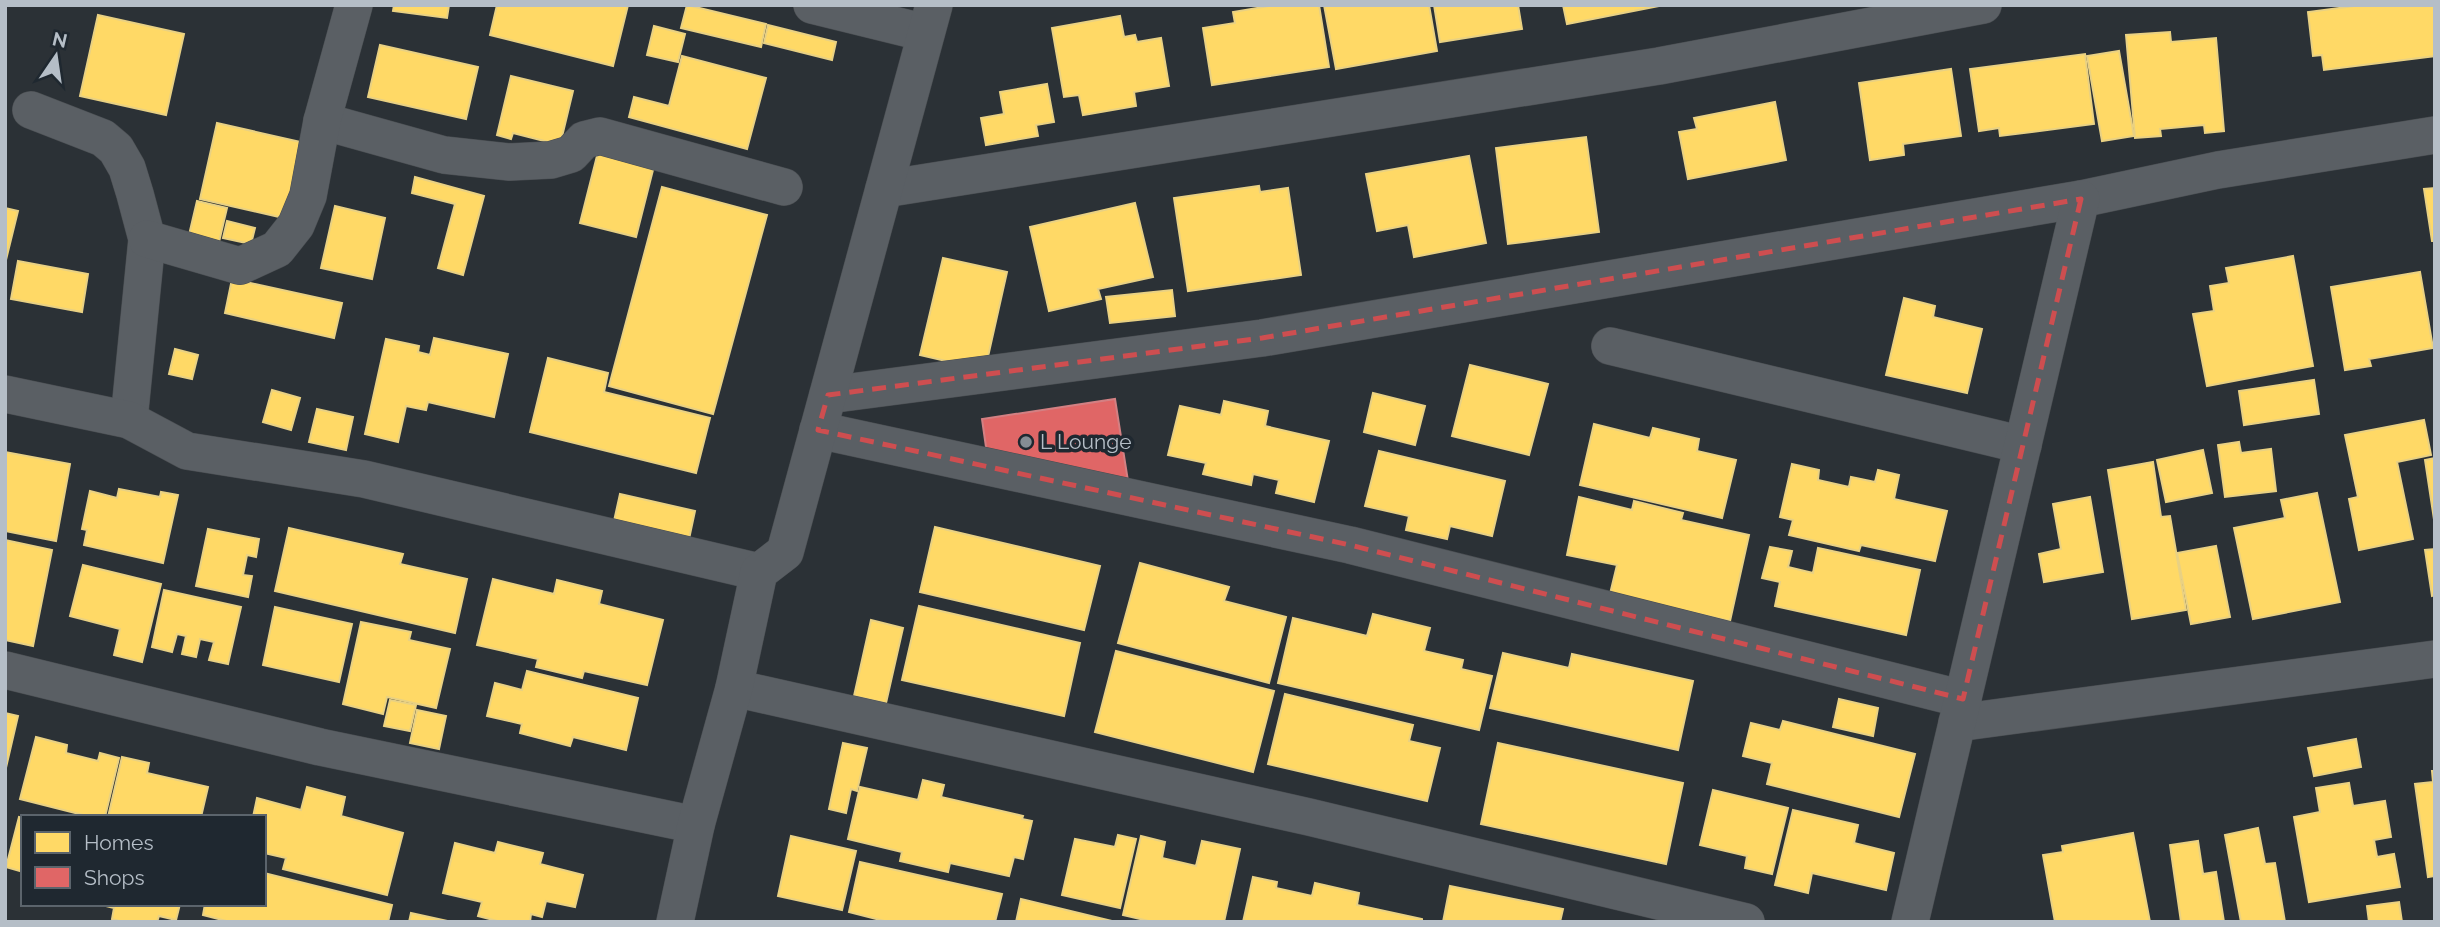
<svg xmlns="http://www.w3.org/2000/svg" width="2440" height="927" font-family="Raleway,sans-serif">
<rect width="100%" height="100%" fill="#2b3136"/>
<!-- homes -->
<g fill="#ffd966" stroke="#e9d183" stroke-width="2">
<polygon points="394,5 449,5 447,18 393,11"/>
<polygon points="497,5 628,5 613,66 490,35"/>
<polygon points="687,5 766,24 761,47 681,28"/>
<polygon points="1275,5 1319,5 1329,67 1212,85 1203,28 1235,23 1233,12"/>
<polygon points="1324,5 1429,5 1437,51 1336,69"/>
<polygon points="1434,5 1518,5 1522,29 1440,42"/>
<polygon points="1563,5 1664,5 1567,24"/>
<polygon points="2362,5 2435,5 2435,56 2324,70 2322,55 2313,56 2308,12"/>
<polygon points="98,15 184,34 166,115 80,96"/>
<polygon points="1120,16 1124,37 1135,35 1137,42 1161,38 1169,86 1134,92 1136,106 1083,115 1079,95 1064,97 1052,28"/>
<polygon points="768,25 836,42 832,60 764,43"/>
<polygon points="654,26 685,34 678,62 647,55"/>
<polygon points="2170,32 2171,42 2216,38 2224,131 2205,133 2204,125 2160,129 2161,136 2135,138 2126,35"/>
<polygon points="380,45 478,67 466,119 368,97"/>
<polygon points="2119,51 2134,136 2102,141 2087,56"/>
<polygon points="2085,54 2094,124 2000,136 1999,128 1979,131 1970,69"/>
<polygon points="682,56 766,78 747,149 629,117 634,97 669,106"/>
<polygon points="1951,69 1961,136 1903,144 1904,155 1870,160 1859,83"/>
<polygon points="511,76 573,91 560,145 513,133 511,139 497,135"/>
<polygon points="1047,84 1054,122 1036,125 1038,136 986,145 981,118 1004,114 1000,92"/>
<polygon points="1775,102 1786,160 1688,179 1679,132 1697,129 1694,118"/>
<polygon points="217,123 305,143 288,219 200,199"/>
<polygon points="1586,137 1599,232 1508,244 1496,148"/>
<polygon points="598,152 654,166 636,237 580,223"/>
<polygon points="1469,156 1486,243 1414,257 1408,225 1377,231 1366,174"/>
<polygon points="415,177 484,196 463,275 438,268 455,204 412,193"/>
<polygon points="1259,186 1260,192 1288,188 1301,275 1188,291 1174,198"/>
<polygon points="662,187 767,215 713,414 609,386"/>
<polygon points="2435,188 2435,241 2432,241 2424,189"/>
<polygon points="197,201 227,208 219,242 189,235"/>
<polygon points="1135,203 1153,277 1098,289 1101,299 1049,311 1030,227"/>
<polygon points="335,206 385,218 372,279 321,268"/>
<polygon points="5,208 18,211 5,264"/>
<polygon points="227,221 255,228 251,244 223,238"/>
<polygon points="2293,256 2313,366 2207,386 2193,314 2214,311 2210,286 2229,283 2226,268"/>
<polygon points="943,258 1007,272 985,370 920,355"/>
<polygon points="18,261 88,274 82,312 11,299"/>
<polygon points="2420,272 2433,348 2369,359 2371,366 2345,370 2331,287"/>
<polygon points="232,279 342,303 334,338 225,313"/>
<polygon points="1172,290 1175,316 1110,323 1106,297"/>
<polygon points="1904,298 1935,306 1933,317 1982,329 1967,393 1886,375"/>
<polygon points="434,338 508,354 494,417 428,402 426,410 406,406 398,442 365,434 386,339 419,346 418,352 430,355"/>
<polygon points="175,349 198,355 192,379 169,374"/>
<polygon points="548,358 608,373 604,392 710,418 696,473 530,432"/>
<polygon points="1470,365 1548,384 1529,455 1452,436"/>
<polygon points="2314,380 2319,414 2244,425 2239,391"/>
<polygon points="272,390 300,398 291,430 263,422"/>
<polygon points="1373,393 1425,406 1415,445 1364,432"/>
<polygon points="1224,401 1268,411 1265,426 1329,441 1314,502 1276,493 1279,480 1253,474 1251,485 1203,474 1206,463 1168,455 1180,406 1221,415"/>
<polygon points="317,409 353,417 346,450 309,442"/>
<polygon points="2424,420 2431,455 2397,462 2413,539 2359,550 2349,499 2358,497 2345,435"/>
<polygon points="1594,424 1650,438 1653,428 1699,439 1697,451 1736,460 1722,518 1580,485"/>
<polygon points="2239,442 2241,453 2271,449 2276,491 2225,497 2218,445"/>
<polygon points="2203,450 2212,493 2166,502 2157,460"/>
<polygon points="1379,451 1505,481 1492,536 1450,526 1447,539 1406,530 1409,516 1365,506"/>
<polygon points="5,452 70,464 56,541 5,531"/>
<polygon points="2435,458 2435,526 2425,460"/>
<polygon points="2153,462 2161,517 2170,516 2186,610 2132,619 2108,470"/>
<polygon points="1792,464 1819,470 1818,480 1849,487 1851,477 1875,482 1878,470 1899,475 1894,499 1947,511 1935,561 1861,545 1859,551 1789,535 1793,520 1780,517"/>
<polygon points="119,489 160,497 161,492 178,495 163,563 84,545 87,530 82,529 90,491 117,498"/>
<polygon points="2317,493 2340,602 2253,619 2234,528 2285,518 2281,500"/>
<polygon points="620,494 695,511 689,539 614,521"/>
<polygon points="1579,497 1632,510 1634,501 1683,513 1681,520 1749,535 1730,621 1610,594 1617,565 1567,555"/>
<polygon points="2090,497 2103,572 2044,582 2039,554 2061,549 2053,504"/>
<polygon points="935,527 1100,566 1084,630 920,592"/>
<polygon points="289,528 403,554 400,564 467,579 455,633 275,591"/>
<polygon points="208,529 259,539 256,557 247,555 243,575 252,576 248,597 196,586"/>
<polygon points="5,540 52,550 33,646 5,640"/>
<polygon points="2216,546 2230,617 2191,624 2177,553"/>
<polygon points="1770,547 1792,551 1788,567 1813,573 1818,548 1920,570 1906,635 1775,606 1780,582 1762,578"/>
<polygon points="2435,549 2435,595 2432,596 2425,550"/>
<polygon points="1140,563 1229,587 1224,601 1286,617 1269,683 1118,643"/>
<polygon points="83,565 161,584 142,662 114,655 120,629 70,616"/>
<polygon points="493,579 554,594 557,580 602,591 599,604 663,620 647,685 584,671 582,678 536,667 538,659 477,645"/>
<polygon points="164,590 241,607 228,664 209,660 214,642 200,639 196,657 182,654 186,636 177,634 172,652 152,647"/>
<polygon points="919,606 1080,643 1064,716 902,680"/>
<polygon points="275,607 352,624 339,682 263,665"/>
<polygon points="1373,614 1430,628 1424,651 1463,660 1461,669 1492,676 1479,730 1278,683 1293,618 1367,636"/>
<polygon points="871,620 903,628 886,703 854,696"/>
<polygon points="361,622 411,632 409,640 450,649 436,708 387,697 383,714 343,704"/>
<polygon points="1116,651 1274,691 1253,772 1095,732"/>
<polygon points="1503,653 1569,668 1572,654 1693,681 1678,750 1490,708"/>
<polygon points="527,671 638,698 626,750 573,737 570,746 520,733 522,724 487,716 495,683 522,690"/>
<polygon points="1285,694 1413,725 1409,741 1440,748 1427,801 1268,764"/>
<polygon points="1839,699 1878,708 1873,736 1833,727"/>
<polygon points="390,700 416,705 410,731 384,726"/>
<polygon points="417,710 446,716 439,749 410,743"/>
<polygon points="5,713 18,716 5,772"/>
<polygon points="1783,721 1915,754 1899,817 1767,784 1772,763 1743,756 1751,723 1780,730"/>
<polygon points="36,737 67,745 66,753 98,761 100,753 119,758 105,817 91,817 20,799"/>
<polygon points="2356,739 2361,767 2314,776 2308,748"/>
<polygon points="843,743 867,748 857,791 851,789 846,813 829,809"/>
<polygon points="1498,743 1683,783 1666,864 1481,824"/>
<polygon points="122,757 149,763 147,773 208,787 201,817 108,817"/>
<polygon points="2432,771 2435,771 2435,876 2428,877 2415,784 2433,782"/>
<polygon points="923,780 944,785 941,797 1023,816 1022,819 1032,821 1023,859 1014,857 1009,876 950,863 948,872 900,861 902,852 848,839 860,787 918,800"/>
<polygon points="2349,783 2353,806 2385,801 2391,837 2374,840 2377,857 2394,854 2400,887 2309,902 2294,817 2320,812 2316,788"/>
<polygon points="307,787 345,797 341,816 403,833 387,895 283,869 286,858 264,853 264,817 253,817 257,798 301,810"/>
<polygon points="1713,790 1788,808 1772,874 1745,868 1747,856 1700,845"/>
<polygon points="1793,810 1858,825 1854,843 1894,853 1886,890 1812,873 1808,893 1775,885"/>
<polygon points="19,817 23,818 23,872 6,867"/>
<polygon points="2258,828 2265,864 2275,863 2285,922 2241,922 2225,835"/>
<polygon points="2133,833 2150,922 2055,922 2043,855 2063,852 2062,846"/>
<polygon points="1118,835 1136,839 1120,908 1062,895 1075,839 1115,847"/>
<polygon points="791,836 856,851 842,910 778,896"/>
<polygon points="1141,836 1165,842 1162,858 1196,866 1202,841 1240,849 1224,922 1153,922 1123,915"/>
<polygon points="2198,841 2203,874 2216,872 2224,922 2181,922 2170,845"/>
<polygon points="498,842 543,853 540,864 583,875 575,907 546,901 542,917 531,914 530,922 501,922 478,916 482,902 443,893 455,843 495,853"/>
<polygon points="860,862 1002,894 995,922 888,922 849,912"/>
<polygon points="264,873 392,905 388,922 230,922 203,915 205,904 264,904"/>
<polygon points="1253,877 1277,882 1276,888 1312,896 1315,883 1359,893 1357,905 1422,919 1422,922 1243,922"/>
<polygon points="1450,886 1563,909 1560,922 1443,922"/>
<polygon points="1021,899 1116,922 1016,922"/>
<polygon points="2399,902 2402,922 2369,922 2367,906"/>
<polygon points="98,904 180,904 176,920 159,916 157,922 123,922 112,919 114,908"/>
<polygon points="411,913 452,922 409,922"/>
</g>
<!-- shops -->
<polygon fill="#e06666" stroke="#d38083" stroke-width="2" points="1115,399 1128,481 988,461 982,419"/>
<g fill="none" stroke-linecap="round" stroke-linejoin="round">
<defs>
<g id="minor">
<polyline points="812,5 926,33"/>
<polyline points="31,110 103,138 116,149 127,168 135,194 147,239 129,420"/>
<polyline points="322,121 444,155 510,162 551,160 571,154 584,140 600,136 784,187"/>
<polyline points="884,189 1659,66 1983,5"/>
<polyline points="147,239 240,266 277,249 296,225 308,196 322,121 354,5"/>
<polyline points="1610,346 2023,445"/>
<polyline points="5,394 129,420 187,451 364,479 759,572"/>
<polyline points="828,395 1262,338 2081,199 2218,170 2435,135"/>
<polyline points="818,430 1350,545 1963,699"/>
<polyline points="5,670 320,747 696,825"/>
<polyline points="734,688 1309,817 1746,922"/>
<polyline points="1957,723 2435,659"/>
<polyline points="675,922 696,825 734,688 759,572 785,552 934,5"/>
<polyline points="1910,922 2081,199"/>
</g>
</defs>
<!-- minor casing -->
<use href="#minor" stroke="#494d51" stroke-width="38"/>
<!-- minor -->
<use href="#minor" stroke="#5a5f64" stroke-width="37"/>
</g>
<!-- marked area -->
<path fill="none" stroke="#ce4e50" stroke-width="5" stroke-dasharray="14 9" stroke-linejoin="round" d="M2081,199L1963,699L1350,545L818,430L828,395L1262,338Z"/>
<!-- markers -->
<circle fill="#858d94" stroke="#1f2830" stroke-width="2.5" cx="1026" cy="442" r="7"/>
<g text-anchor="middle" stroke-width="7" stroke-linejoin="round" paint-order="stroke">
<!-- poi labels -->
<g font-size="21" fill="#b5bec7" stroke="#1f2830" text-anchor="start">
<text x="1040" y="449">L Lounge</text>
</g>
</g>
<!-- border -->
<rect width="2440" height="927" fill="none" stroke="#b5bec7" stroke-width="14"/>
<!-- legend -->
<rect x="21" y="815" width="245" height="91" fill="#1f2830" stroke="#5b646c" stroke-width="2"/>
<rect x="35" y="832" width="35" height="21" fill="#ffd966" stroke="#5b646c" stroke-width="2"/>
<text x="84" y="850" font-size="21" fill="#b5bec7">Homes</text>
<rect x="35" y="867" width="35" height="21" fill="#e06666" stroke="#5b646c" stroke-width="2"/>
<text x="84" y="885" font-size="21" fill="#b5bec7">Shops</text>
<!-- north arrow -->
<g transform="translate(56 56) rotate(13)" stroke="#1f2830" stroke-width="5" paint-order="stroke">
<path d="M0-5L12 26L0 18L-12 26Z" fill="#b5bec7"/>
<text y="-10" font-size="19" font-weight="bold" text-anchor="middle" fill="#b5bec7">N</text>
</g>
</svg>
